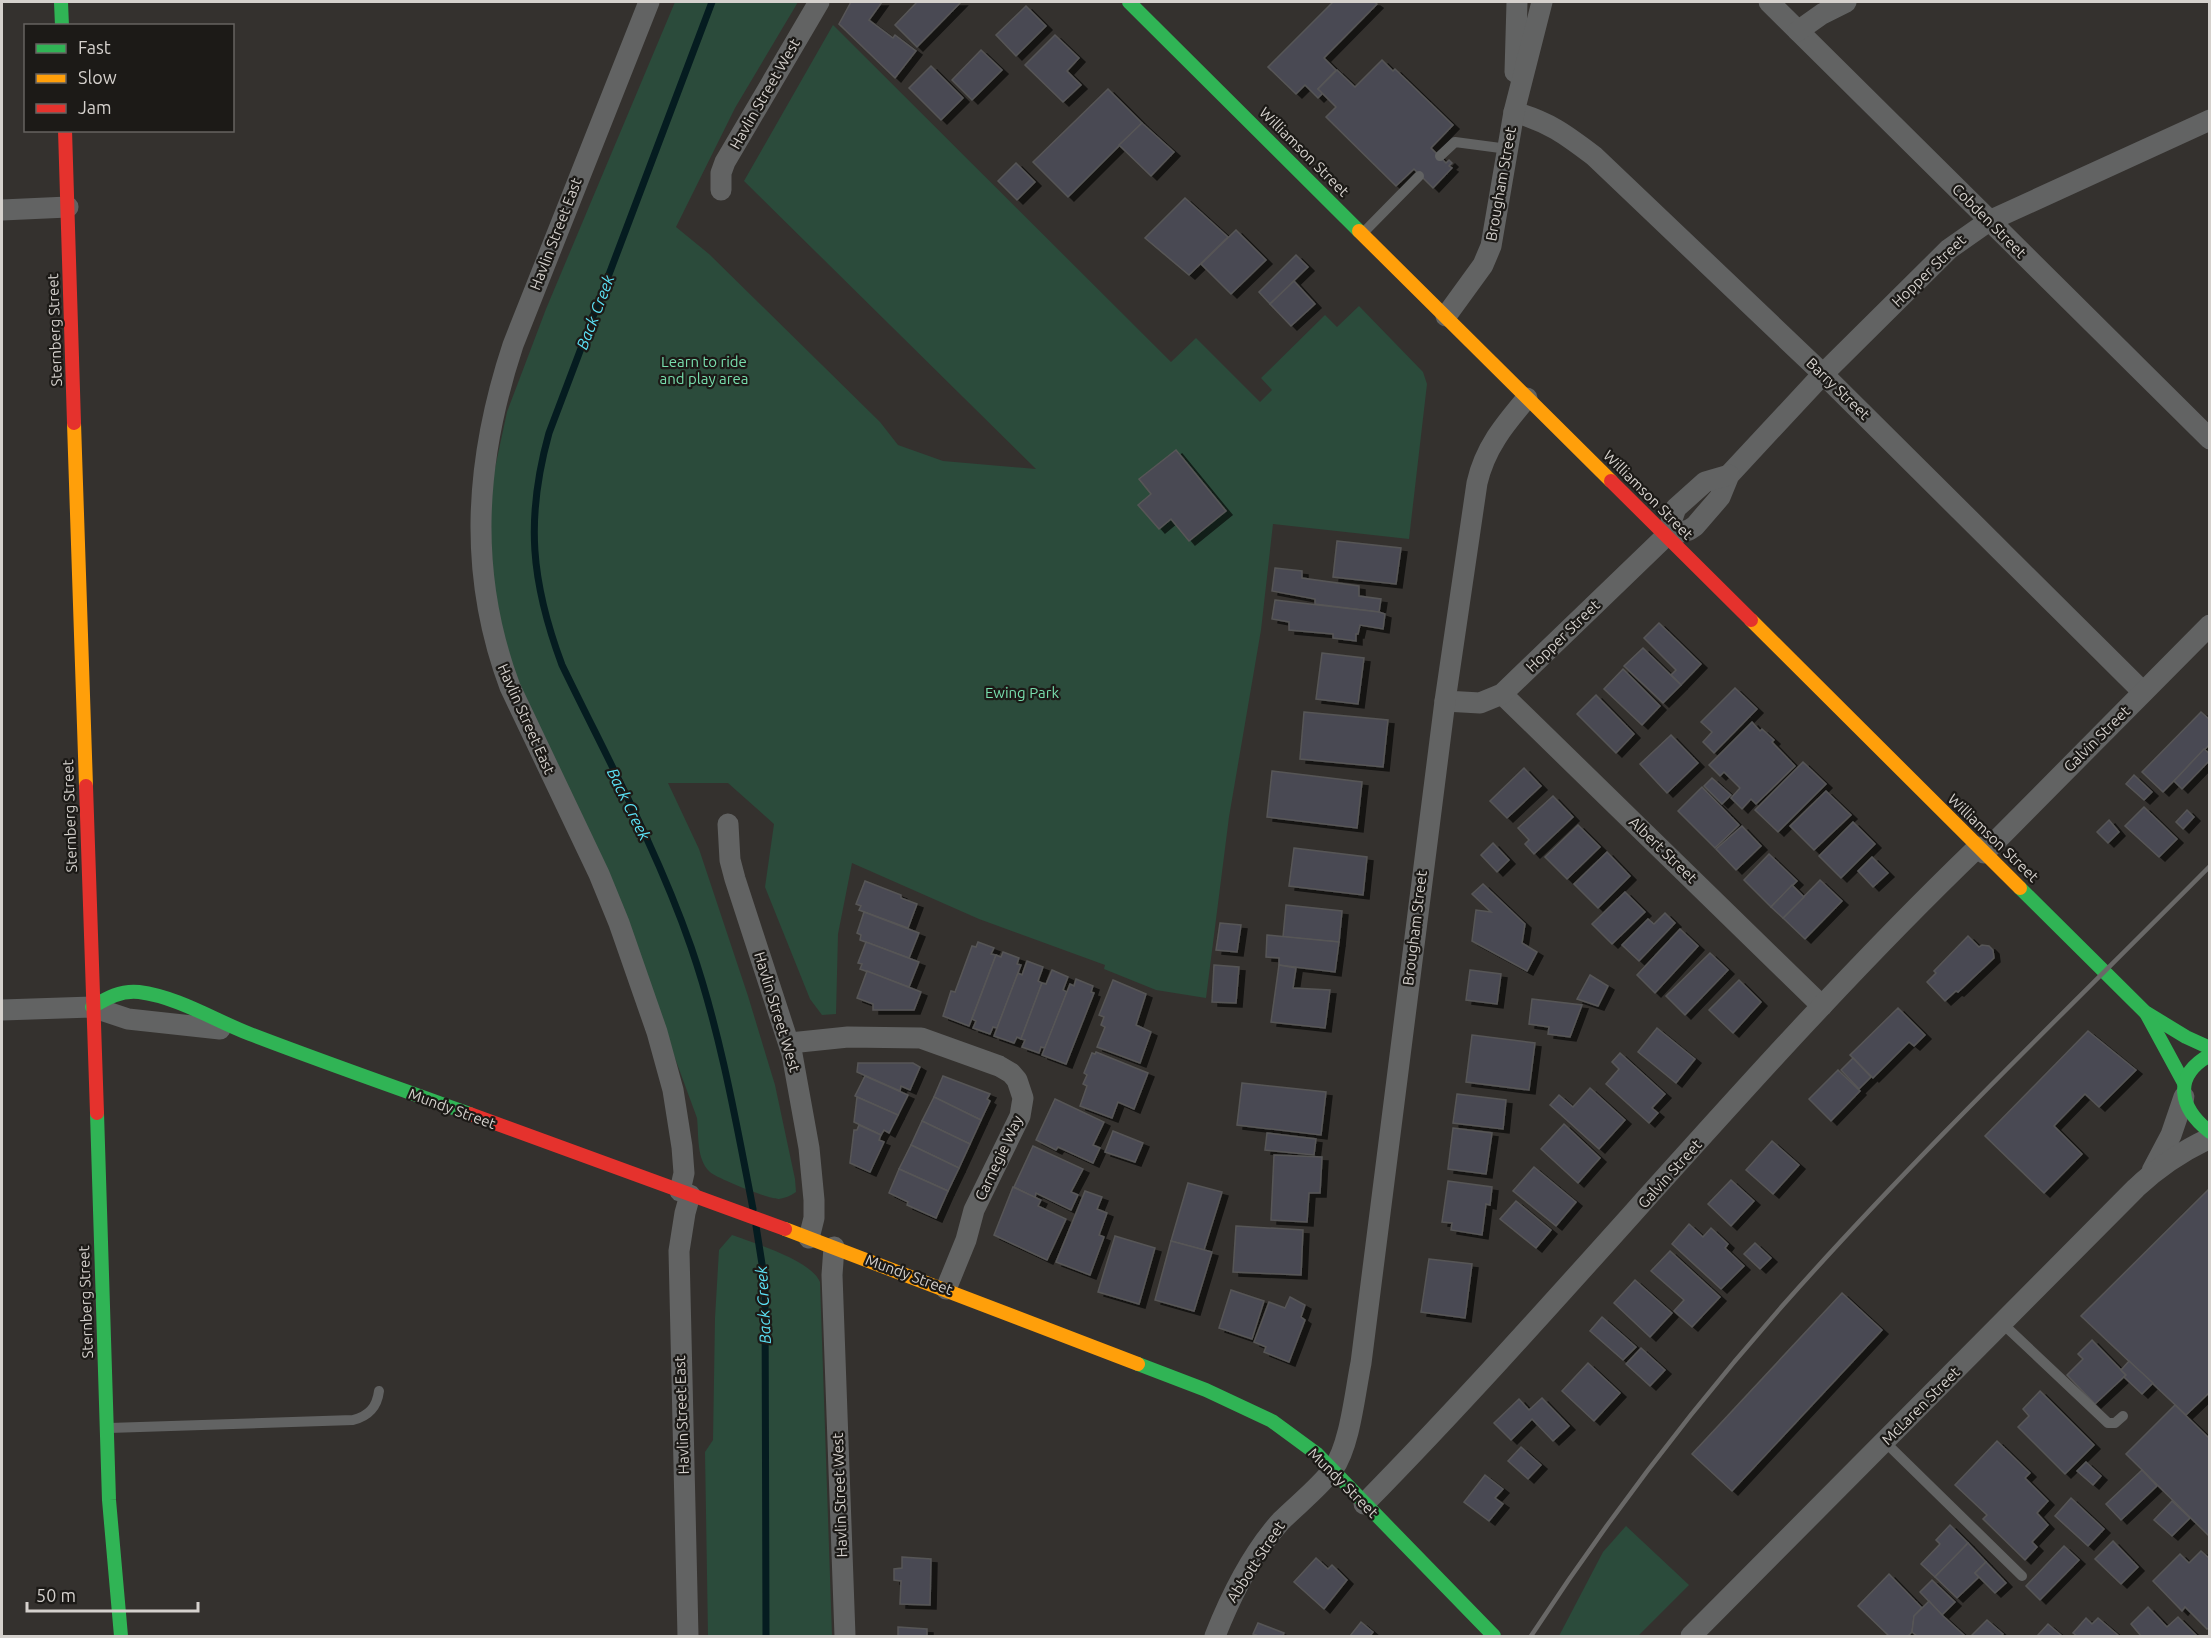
<svg xmlns="http://www.w3.org/2000/svg" width="2211" height="1638" font-family="Ubuntu,sans-serif">
<defs>
<filter id="shadow"><feDropShadow dx="6" dy="4" stdDeviation="0" flood-color="#0009"/></filter>
</defs>
<rect width="100%" height="100%" fill="#34312e"/>
<!-- green -->
<g fill="#2b4b3b">
<path d="M675,2H798L735,108L676,227L709,254L880,422L898,445L943,461L1036,469L744,181L833,25L1171,362L1196,338L1260,402L1272,390L1261,378L1325,315L1337,327L1359,306L1423,372L1427,384L1409,539L1273,524L1261,630L1229,817L1206,998L1156,990L1104,969L1105,965L979,919L852,863L838,934L836,1014L822,1015L810,999L765,887L774,824L728,783H668L699,849L748,996L775,1085L795,1179L796,1192C790,1196 785,1198 779,1199C771,1200 716,1178 710,1172C696,1159 699,1135 697,1118L614,892L503,654L484,519L507,412L546,309Z"/>
<path d="M732,1235C754,1243 811,1260 820,1282L832,1636H708L705,1452L713,1440L715,1318L719,1250Z"/>
<polygon points="1626,1526 1689,1585 1638,1636 1559,1636 1603,1552"/>
</g>
<g fill="none" stroke-linecap="round" stroke-linejoin="round">
<!-- stream -->
<g stroke="#051c20" stroke-width="7">
<path d="M712,2L549,433C525,519 531,582 562,665C607,758 657,849 691,947C720,1031 736,1121 753,1209"/>
<polyline points="756,1226 765,1283 766,1636"/>
</g>
</g>
<!-- building -->
<g fill="#4a4952" stroke="#575657" stroke-width="1.5" filter="url(#shadow)">
<polygon points="851,2 882,2 869,20 893,38 895,35 916,51 895,78 839,24"/>
<polygon points="917,2 961,2 917,47 895,25"/>
<polygon points="1333,2 1374,2 1377,4 1324,58 1336,70 1318,89 1323,93 1318,98 1305,85 1296,94 1268,67"/>
<polygon points="1026,6 1046,26 1016,56 996,35"/>
<polygon points="1055,35 1079,58 1067,71 1081,85 1063,102 1025,65"/>
<polygon points="981,50 1002,70 972,100 952,80"/>
<polygon points="1382,60 1393,71 1395,69 1453,125 1431,148 1446,163 1449,160 1452,163 1449,166 1452,168 1433,188 1414,169 1396,186 1326,117 1336,107 1318,89 1337,70 1355,87"/>
<polygon points="931,66 963,98 941,120 909,88"/>
<polygon points="1108,89 1142,123 1068,197 1033,162"/>
<polygon points="1142,123 1174,152 1151,176 1119,145"/>
<polygon points="1016,163 1035,182 1017,200 998,181"/>
<polygon points="1185,198 1228,237 1189,275 1145,238"/>
<polygon points="1236,230 1266,260 1231,294 1201,264"/>
<polygon points="1296,255 1308,267 1270,304 1259,292"/>
<polygon points="1294,281 1315,304 1291,326 1270,304"/>
<polygon points="1176,450 1226,511 1189,541 1171,519 1159,529 1138,505 1151,494 1139,479"/>
<polygon points="1337,541 1401,548 1396,584 1333,577"/>
<polygon points="1275,568 1302,571 1302,578 1359,586 1359,596 1381,599 1379,612 1315,604 1315,599 1272,591"/>
<polygon points="1275,600 1379,612 1385,614 1383,629 1360,625 1358,634 1356,634 1356,641 1333,638 1333,634 1289,630 1289,622 1272,619"/>
<polygon points="1659,623 1701,664 1681,685 1671,675 1676,670 1644,638"/>
<polygon points="1643,648 1681,685 1663,703 1624,666"/>
<polygon points="1322,653 1364,658 1358,704 1316,699"/>
<polygon points="1623,669 1660,706 1642,725 1604,689"/>
<polygon points="1735,688 1757,709 1714,753 1703,742 1712,732 1701,722"/>
<polygon points="1596,695 1634,734 1616,753 1577,714"/>
<polygon points="1304,712 1388,720 1383,767 1300,759"/>
<polygon points="2201,712 2210,720 2210,744 2163,792 2142,772"/>
<polygon points="1752,722 1760,731 1762,729 1774,740 1772,742 1795,766 1756,804 1751,799 1742,809 1731,798 1740,788 1724,772 1720,776 1709,765"/>
<polygon points="1671,735 1698,763 1667,793 1640,764"/>
<polygon points="2204,749 2210,754 2210,760 2182,789 2174,781"/>
<polygon points="1803,762 1826,784 1778,832 1755,810"/>
<polygon points="1524,768 1541,786 1507,818 1490,801"/>
<polygon points="1272,771 1362,782 1357,828 1267,817"/>
<polygon points="2134,775 2152,792 2144,800 2126,784"/>
<polygon points="1712,778 1731,795 1722,804 1704,786"/>
<polygon points="1702,787 1739,825 1715,848 1678,811"/>
<polygon points="1826,791 1851,815 1814,850 1790,826"/>
<polygon points="1553,796 1573,817 1534,854 1525,844 1529,840 1518,828"/>
<polygon points="2144,807 2177,839 2159,857 2125,826"/>
<polygon points="2187,810 2194,817 2183,829 2176,822"/>
<polygon points="2109,820 2119,832 2108,843 2097,832"/>
<polygon points="1853,822 1875,844 1841,878 1819,856"/>
<polygon points="1578,825 1600,847 1567,879 1545,857"/>
<polygon points="1742,826 1761,846 1736,870 1716,849"/>
<polygon points="1493,843 1509,860 1497,872 1481,855"/>
<polygon points="1294,848 1367,857 1363,895 1289,886"/>
<polygon points="1607,852 1630,876 1598,908 1574,884"/>
<polygon points="1769,854 1797,881 1771,907 1744,880"/>
<polygon points="1872,857 1888,873 1873,887 1858,871"/>
<polygon points="1820,880 1842,901 1805,939 1783,918"/>
<polygon points="865,881 901,895 901,898 917,904 908,928 859,910 861,906 856,904"/>
<polygon points="1483,884 1525,924 1522,943 1537,952 1527,971 1472,941 1476,910 1491,912 1472,894"/>
<polygon points="1792,885 1804,897 1783,918 1771,907"/>
<polygon points="1625,892 1645,912 1612,944 1592,924"/>
<polygon points="1286,905 1342,911 1339,942 1283,937"/>
<polygon points="864,912 919,933 909,958 860,940 861,935 857,933"/>
<polygon points="1665,913 1675,923 1639,961 1622,945 1648,919 1654,924"/>
<polygon points="1220,923 1241,925 1237,952 1216,950"/>
<polygon points="1680,929 1698,946 1655,993 1637,975"/>
<polygon points="1267,935 1339,942 1335,972 1279,965 1279,958 1266,957"/>
<polygon points="1968,936 1979,947 1982,945 1989,946 1993,950 1994,958 1958,992 1956,991 1945,1001 1927,982 1936,973 1934,971"/>
<polygon points="866,942 919,962 909,987 860,969 862,964 858,963"/>
<polygon points="978,942 994,948 991,954 996,955 969,1026 943,1016 951,991 955,992 972,946 976,947"/>
<polygon points="1003,952 1019,958 1017,964 1021,965 997,1028 993,1027 990,1034 973,1028 976,1021 972,1019 996,955 1001,957"/>
<polygon points="1710,953 1728,970 1685,1015 1666,996"/>
<polygon points="1027,961 1043,967 1038,981 1042,983 1021,1039 1017,1037 1014,1043 994,1036 1018,973 1022,975"/>
<polygon points="1214,965 1239,967 1236,1003 1212,1002"/>
<polygon points="1279,965 1296,968 1293,988 1330,990 1325,1028 1271,1022"/>
<polygon points="1052,970 1068,977 1063,990 1067,992 1045,1048 1041,1047 1039,1053 1022,1047 1025,1040 1021,1039 1042,983 1046,984"/>
<polygon points="1470,970 1501,974 1497,1004 1466,1000"/>
<polygon points="867,971 921,992 914,1010 873,1010 873,1004 857,998"/>
<polygon points="1590,975 1608,986 1598,1006 1577,999"/>
<polygon points="1076,979 1093,986 1091,992 1094,993 1066,1064 1042,1055 1070,984 1074,986"/>
<polygon points="1113,980 1146,994 1136,1025 1151,1032 1140,1063 1097,1047 1105,1027 1101,1025 1104,1017 1099,1015"/>
<polygon points="1739,980 1761,1002 1733,1033 1709,1010"/>
<polygon points="1532,999 1582,1005 1570,1037 1548,1034 1549,1027 1529,1024"/>
<polygon points="1898,1008 1925,1035 1914,1046 1909,1042 1873,1078 1850,1055"/>
<polygon points="1657,1028 1695,1059 1676,1083 1638,1052"/>
<polygon points="2088,1031 2136,1070 2099,1107 2085,1094 2054,1126 2082,1154 2044,1193 1985,1136"/>
<polygon points="1472,1035 1535,1043 1529,1090 1466,1082"/>
<polygon points="1096,1052 1148,1073 1134,1109 1118,1102 1112,1118 1080,1106 1087,1086 1083,1084 1087,1075 1084,1073 1092,1053 1095,1054"/>
<polygon points="1620,1053 1665,1094 1652,1108 1658,1113 1649,1123 1606,1084 1619,1069 1612,1062"/>
<polygon points="1853,1058 1871,1077 1859,1089 1841,1070"/>
<polygon points="858,1063 913,1063 920,1067 910,1090 901,1086 900,1091 857,1072"/>
<polygon points="1838,1070 1860,1091 1831,1121 1809,1099"/>
<polygon points="865,1076 908,1095 898,1115 855,1096"/>
<polygon points="943,1076 990,1094 987,1099 990,1101 981,1120 934,1097"/>
<polygon points="1242,1083 1326,1092 1321,1135 1237,1125"/>
<polygon points="1590,1088 1625,1120 1599,1149 1550,1105 1559,1095 1573,1107"/>
<polygon points="1457,1094 1506,1100 1503,1129 1453,1123"/>
<polygon points="857,1097 898,1115 889,1133 884,1130 881,1135 854,1122"/>
<polygon points="934,1097 981,1120 970,1144 922,1121"/>
<polygon points="1055,1099 1104,1122 1093,1145 1100,1148 1093,1163 1058,1147 1056,1150 1036,1140"/>
<polygon points="922,1121 970,1144 959,1168 911,1145"/>
<polygon points="1564,1124 1600,1158 1578,1183 1541,1149"/>
<polygon points="859,1125 881,1135 879,1140 884,1142 870,1172 850,1163 854,1130 857,1130"/>
<polygon points="1453,1128 1492,1133 1486,1174 1448,1169"/>
<polygon points="1113,1131 1143,1143 1135,1162 1105,1152"/>
<polygon points="1267,1133 1316,1139 1314,1155 1265,1150"/>
<polygon points="1772,1141 1799,1165 1773,1194 1746,1170"/>
<polygon points="911,1145 959,1168 948,1191 899,1169"/>
<polygon points="1033,1146 1083,1169 1071,1192 1078,1195 1071,1210 1036,1193 1035,1198 1014,1187"/>
<polygon points="1274,1155 1322,1157 1320,1193 1309,1193 1307,1222 1271,1220"/>
<polygon points="1534,1167 1576,1202 1556,1226 1513,1191"/>
<polygon points="899,1169 948,1191 936,1218 907,1205 908,1202 889,1193"/>
<polygon points="1731,1180 1754,1201 1731,1226 1708,1204"/>
<polygon points="1448,1181 1492,1187 1490,1205 1486,1204 1482,1235 1451,1230 1452,1223 1442,1222"/>
<polygon points="1188,1183 1222,1192 1204,1250 1171,1241"/>
<polygon points="1013,1187 1041,1200 1038,1206 1066,1219 1047,1260 994,1235"/>
<polygon points="2210,1188 2210,1392 2186,1415 2081,1316"/>
<polygon points="1085,1191 1102,1197 1097,1209 1107,1213 1099,1235 1104,1237 1090,1275 1056,1262"/>
<polygon points="1516,1201 1551,1230 1536,1248 1500,1219"/>
<polygon points="1689,1224 1703,1237 1711,1228 1728,1244 1725,1248 1744,1266 1721,1289 1672,1244"/>
<polygon points="1236,1226 1303,1230 1301,1275 1233,1272"/>
<polygon points="1115,1236 1155,1248 1139,1304 1098,1292"/>
<polygon points="1171,1241 1212,1252 1194,1311 1155,1300"/>
<polygon points="1755,1243 1771,1258 1760,1269 1744,1254"/>
<polygon points="1670,1251 1720,1297 1692,1327 1674,1311 1684,1300 1651,1271"/>
<polygon points="1429,1259 1472,1264 1465,1318 1421,1312"/>
<polygon points="1635,1280 1672,1313 1650,1337 1614,1303"/>
<polygon points="1231,1290 1264,1301 1252,1339 1219,1328"/>
<polygon points="1842,1293 1882,1330 1732,1491 1692,1454"/>
<polygon points="1290,1297 1305,1305 1301,1317 1305,1320 1289,1362 1264,1352 1266,1347 1254,1342 1269,1302 1285,1308"/>
<polygon points="1602,1317 1636,1347 1623,1360 1590,1331"/>
<polygon points="2092,1340 2126,1375 2095,1404 2067,1375 2083,1359 2078,1354"/>
<polygon points="1641,1348 1665,1370 1650,1386 1626,1364"/>
<polygon points="2129,1361 2153,1383 2142,1394 2124,1377 2126,1375 2121,1370"/>
<polygon points="1588,1363 1620,1393 1594,1421 1562,1391"/>
<polygon points="2040,1391 2094,1445 2065,1474 2018,1427 2029,1416 2023,1409"/>
<polygon points="1542,1398 1569,1426 1553,1441 1532,1419 1511,1440 1494,1423 1519,1399 1529,1410"/>
<polygon points="2175,1405 2210,1439 2210,1537 2126,1454"/>
<polygon points="1997,1441 2030,1473 2025,1478 2048,1501 2037,1513 2048,1525 2032,1542 2037,1547 2025,1560 1983,1519 1987,1515 1955,1485"/>
<polygon points="1521,1447 1541,1465 1528,1479 1508,1461"/>
<polygon points="2086,1462 2101,1476 2093,1485 2077,1471"/>
<polygon points="2142,1470 2157,1486 2121,1520 2106,1504"/>
<polygon points="1485,1475 1503,1489 1495,1498 1503,1504 1489,1521 1464,1502"/>
<polygon points="2071,1498 2104,1529 2088,1546 2055,1516"/>
<polygon points="2172,1501 2190,1518 2172,1536 2154,1520"/>
<polygon points="1950,1525 1968,1543 1935,1577 1921,1564 1940,1544 1936,1540"/>
<polygon points="2113,1541 2138,1567 2121,1584 2095,1559"/>
<polygon points="1968,1543 1986,1562 1975,1573 1979,1577 1957,1598 1935,1577"/>
<polygon points="2064,1546 2079,1560 2040,1600 2026,1586"/>
<polygon points="2201,1551 2210,1559 2210,1627 2207,1629 2185,1607 2182,1611 2153,1581 2180,1554 2189,1563"/>
<polygon points="902,1557 931,1559 930,1605 900,1604 901,1581 894,1580 894,1569 902,1568"/>
<polygon points="1316,1558 1328,1569 1332,1565 1347,1580 1324,1609 1294,1582"/>
<polygon points="1986,1562 2006,1583 1995,1593 1975,1573"/>
<polygon points="1889,1574 1922,1608 1914,1616 1912,1632 1908,1636 1889,1636 1858,1606"/>
<polygon points="1932,1580 1955,1602 1942,1615 1920,1592"/>
<polygon points="1929,1601 1942,1615 1965,1636 1917,1636 1912,1632 1914,1616"/>
<polygon points="2148,1607 2167,1627 2178,1617 2197,1636 2141,1636 2131,1624"/>
<polygon points="2086,1618 2092,1624 2098,1618 2119,1636 2077,1636 2073,1633"/>
<polygon points="1987,1620 2003,1634 2001,1636 1974,1636 1972,1635"/>
<polygon points="1361,1622 1373,1632 1370,1636 1350,1636"/>
<polygon points="1258,1623 1284,1633 1283,1636 1259,1636 1253,1634"/>
<polygon points="2048,1624 2062,1636 2037,1636"/>
<polygon points="898,1627 927,1629 927,1636 898,1636"/>
</g>
<g fill="none" stroke-linecap="round" stroke-linejoin="round">
<!-- lane -->
<g stroke="#626363" stroke-width="10">
<polyline points="1440,156 1455,142 1508,149"/>
<polyline points="1363,233 1419,176"/>
<polyline points="2003,1324 2108,1423 2115,1423 2123,1416"/>
<path d="M109,1428L353,1420C369,1416 377,1407 379,1391"/>
<polyline points="1885,1442 2022,1576"/>
</g>
<!-- street -->
<g stroke="#626363" stroke-width="21">
<path d="M649,2L513,345C475,460 467,572 510,687L599,874L619,923L657,1032L673,1090L682,1147L684,1173L680,1191"/>
<polyline points="1769,2 2210,439"/>
<polyline points="1798,31 1822,14 1846,2"/>
<polyline points="1515,72 1517,2"/>
<path d="M1514,112C1549,122 1565,134 1594,156L1823,374L2143,692"/>
<polyline points="721,190 721,173 725,162 819,2"/>
<polyline points="2,210 68,207"/>
<polyline points="1446,316 1483,265 1491,246 1514,112 1542,2"/>
<polyline points="1666,536 1689,530 1695,526 1720,497 1729,475 1823,374 1949,249 1989,221 2210,120"/>
<polyline points="1502,694 1822,1006"/>
<polyline points="1445,701 1480,703 1502,694 1666,536 1676,508 1705,482 1729,475"/>
<polyline points="728,824 730,860 735,879 792,1054 809,1148 814,1200 814,1218 809,1238"/>
<polyline points="1984,853 2210,625"/>
<polyline points="2,1010 92,1007 128,1019 220,1029"/>
<polyline points="790,1043 848,1037 921,1038 999,1066 1011,1073 1017,1080 1023,1098 1020,1116 974,1210 966,1240 946,1289"/>
<polyline points="2152,1171 2171,1135 2184,1097"/>
<polyline points="834,1247 832,1275 845,1636"/>
<path d="M1364,1504C1574,1290 1762,1055 1978,847"/>
<polyline points="688,1636 679,1251 685,1213 690,1195"/>
<path d="M1215,1636C1230,1598 1253,1552 1281,1521C1297,1505 1321,1486 1333,1469C1350,1446 1355,1392 1361,1363L1445,701L1477,483C1485,448 1504,425 1527,398"/>
<path d="M1691,1636L2136,1188C2158,1167 2182,1151 2210,1138"/>
</g>
<!-- fast -->
<g stroke="#30b455" stroke-width="14">
<polyline points="61,2 62,26"/>
<polyline points="1129,2 1359,231"/>
<polyline points="2020,888 2145,1012 2186,1037 2210,1048"/>
<path d="M92,1007C107,998 121,990 139,992C178,997 214,1020 250,1034C323,1062 397,1088 470,1114"/>
<polyline points="2146,1013 2184,1083"/>
<path d="M2210,1055C2172,1076 2179,1108 2210,1132"/>
<polyline points="97,1113 109,1500 121,1636"/>
<polyline points="1138,1364 1206,1390 1272,1421 1317,1454 1494,1636"/>
</g>
<!-- slow -->
<g stroke="#ff9f0a" stroke-width="14">
<polyline points="1359,231 1611,481"/>
<polyline points="74,423 86,786"/>
<polyline points="1751,620 2020,888"/>
<polyline points="785,1229 1138,1364"/>
</g>
<!-- jam -->
<g stroke="#e5322d" stroke-width="14">
<polyline points="65,130 74,423"/>
<polyline points="1611,481 1751,620"/>
<polyline points="86,786 97,1113"/>
<polyline points="470,1114 785,1229"/>
</g>
<!-- rail -->
<path stroke="#696867" stroke-width="4.5" d="M1531,1636C1607,1520 1692,1408 1784,1304C1919,1152 2067,1010 2210,866"/>
</g>
<g text-anchor="middle" stroke-width="4.5" stroke-linejoin="round" paint-order="stroke">
<!-- street labels -->
<g font-size="15" fill="#d5d1cd" stroke="#1c1a17">
<text transform="translate(765 94) rotate(-60)" y="5">Havlin Street West</text>
<text transform="translate(1304 152) rotate(45)" y="5">Williamson Street</text>
<text transform="translate(1501 184) rotate(-80)" y="5">Brougham Street</text>
<text transform="translate(1989 221) rotate(45)" y="5">Cobden Street</text>
<text transform="translate(556 234) rotate(-69)" y="5">Havlin Street East</text>
<text transform="translate(1929 271) rotate(-44)" y="5">Hopper Street</text>
<text transform="translate(55 330) rotate(-92)" y="5">Sternberg Street</text>
<text transform="translate(1838 389) rotate(44)" y="5">Barry Street</text>
<text transform="translate(1648 495) rotate(45)" y="5">Williamson Street</text>
<text transform="translate(1563 636) rotate(-44)" y="5">Hopper Street</text>
<text transform="translate(526 719) rotate(66)" y="5">Havlin Street East</text>
<text transform="translate(2097 739) rotate(-45)" y="5">Galvin Street</text>
<text transform="translate(70 816) rotate(-92)" y="5">Sternberg Street</text>
<text transform="translate(1993 838) rotate(44)" y="5">Williamson Street</text>
<text transform="translate(1663 850) rotate(44)" y="5">Albert Street</text>
<text transform="translate(1415 928) rotate(-83)" y="5">Brougham Street</text>
<text transform="translate(777 1012) rotate(73)" y="5">Havlin Street West</text>
<text transform="translate(452 1109) rotate(20)" y="5">Mundy Street</text>
<text transform="translate(999 1158) rotate(-65)" y="5">Carnegie Way</text>
<text transform="translate(1670 1174) rotate(-48)" y="5">Galvin Street</text>
<text transform="translate(909 1275) rotate(20)" y="5">Mundy Street</text>
<text transform="translate(86 1302) rotate(-92)" y="5">Sternberg Street</text>
<text transform="translate(1921 1406) rotate(-45)" y="5">McLaren Street</text>
<text transform="translate(682 1415) rotate(-92)" y="5">Havlin Street East</text>
<text transform="translate(1343 1483) rotate(45)" y="5">Mundy Street</text>
<text transform="translate(840 1495) rotate(-92)" y="5">Havlin Street West</text>
<text transform="translate(1256 1562) rotate(-57)" y="5">Abbott Street</text>
</g>
<!-- park labels -->
<g font-size="15" fill="#79dfae" stroke="#1c1a17">
<text x="704" y="367">Learn to ride<tspan x="704" dy="17">and play area</tspan></text>
<text x="1022" y="698">Ewing Park</text>
</g>
<!-- water labels -->
<g font-size="16" font-style="italic" fill="#5ce3f7" stroke="#1c1a17">
<text transform="translate(595 312) rotate(-69)" y="6">Back Creek</text>
<text transform="translate(629 804) rotate(64)" y="6">Back Creek</text>
<text transform="translate(763 1305) rotate(-93)" y="6">Back Creek</text>
</g>
</g>
<!-- border -->
<rect width="2211" height="1638" fill="none" stroke="#d5d1cd" stroke-width="6"/>
<!-- legend -->
<rect x="24" y="24" width="210" height="108" fill="#1c1a17" stroke="#666360" stroke-width="1.5"/>
<rect x="36" y="44" width="30" height="9" fill="#30b455" stroke="#666360" stroke-width="1.5"/>
<text x="78" y="54" font-size="18" fill="#d5d1cd">Fast</text>
<rect x="36" y="74" width="30" height="9" fill="#ff9f0a" stroke="#666360" stroke-width="1.5"/>
<text x="78" y="84" font-size="18" fill="#d5d1cd">Slow</text>
<rect x="36" y="104" width="30" height="9" fill="#e5322d" stroke="#666360" stroke-width="1.5"/>
<text x="78" y="114" font-size="18" fill="#d5d1cd">Jam</text>
<!-- scale -->
<path d="M27 1602v9h171v-9" fill="none" stroke="#d5d1cd" stroke-width="3"/>
<text x="36" y="1602" font-size="18" fill="#d5d1cd" stroke="#1c1a17" stroke-width="4.5" paint-order="stroke">50 m</text>
</svg>
